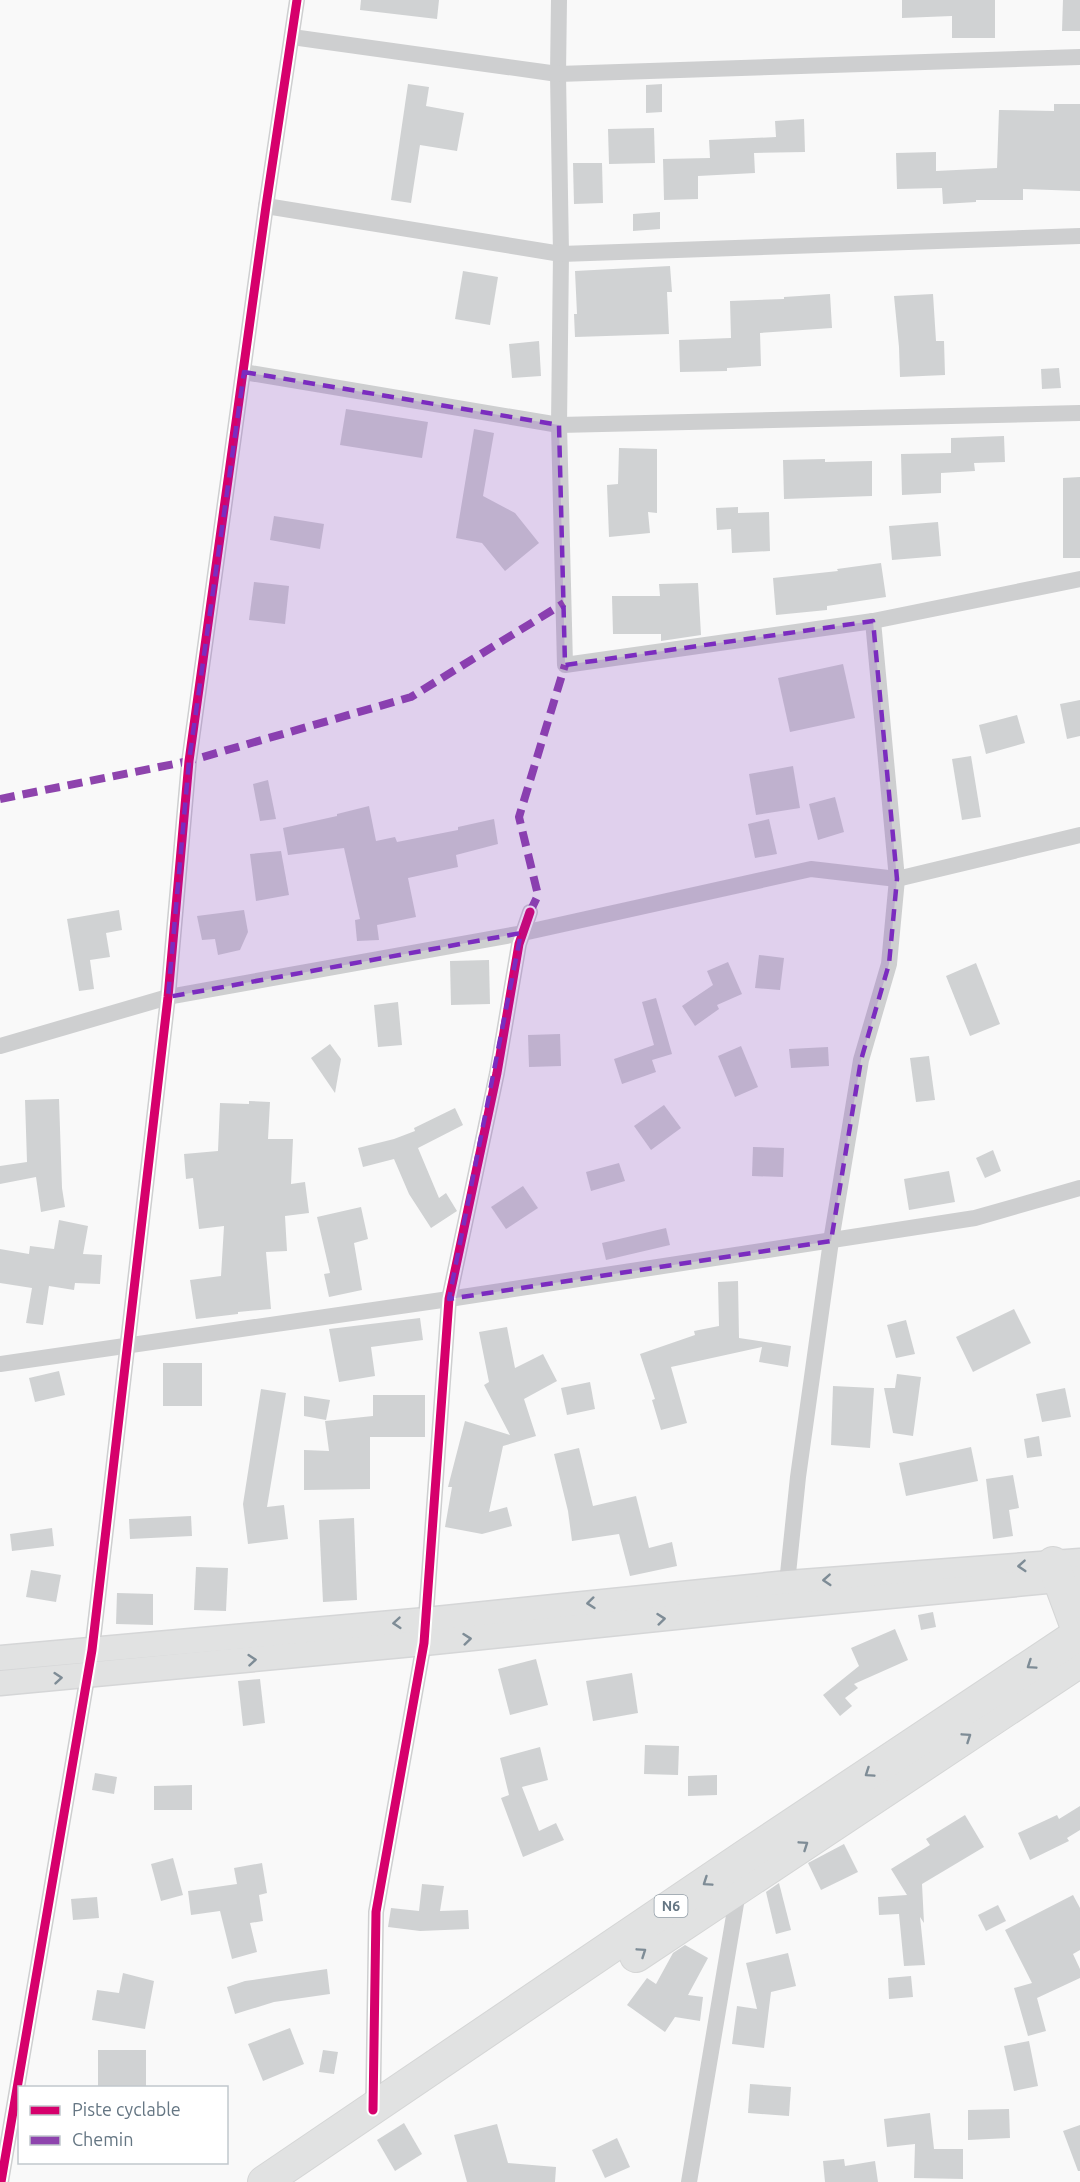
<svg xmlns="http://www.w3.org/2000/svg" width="1080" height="2182" font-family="Ubuntu,sans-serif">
<rect width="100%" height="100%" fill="#f9f9f9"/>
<!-- building -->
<g fill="#d0d2d3">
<polygon points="361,0 439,0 437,19 360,10"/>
<polygon points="902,0 995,0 995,38 952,38 952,16 902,18"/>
<polygon points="1063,0 1080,0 1080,31 1062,31"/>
<polygon points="408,84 429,87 426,106 464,113 457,151 420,145 411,203 391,200"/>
<polygon points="662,84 662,112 646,113 646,85"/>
<polygon points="1054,104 1080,104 1080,191 1023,189 1023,200 976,200 976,202 943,204 942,188 897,189 896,153 936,152 936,171 997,168 999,110 1054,111"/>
<polygon points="804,119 805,152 754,153 755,173 698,176 698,199 664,200 663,159 710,158 709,140 776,137 775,121"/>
<polygon points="654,128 655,163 609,164 608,129"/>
<polygon points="573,163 602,163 603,203 574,204"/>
<polygon points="660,212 660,229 633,231 633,214"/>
<polygon points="670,266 672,292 667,292 669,334 575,337 574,314 577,314 575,271"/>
<polygon points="463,271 498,277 490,325 455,319"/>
<polygon points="830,294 832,328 760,333 761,366 727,368 727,371 680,372 679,340 731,338 730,301 784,299 784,297"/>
<polygon points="933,294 936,341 944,341 945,375 900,377 899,347 894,296"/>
<polygon points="539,341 541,376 512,378 509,344"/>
<polygon points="1059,368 1061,388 1042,389 1041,369"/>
<polygon points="346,409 428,422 422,458 340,445"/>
<polygon points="474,429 494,433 483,496 515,513 539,543 505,571 482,543 456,538"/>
<polygon points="1004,436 1005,462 974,463 975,471 941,473 941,493 902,495 901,454 951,453 951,438"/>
<polygon points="619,448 657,449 657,513 648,512 650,533 609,537 607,485 618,484"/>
<polygon points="825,459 825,462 872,461 872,496 784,499 783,460"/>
<polygon points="1080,477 1080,558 1063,558 1063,478"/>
<polygon points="738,507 738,513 769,512 770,551 732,553 731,529 717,530 716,508"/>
<polygon points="274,516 324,524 320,549 270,540"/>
<polygon points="938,522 941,556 892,560 889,526"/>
<polygon points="881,563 886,597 827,606 827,610 776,615 773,578 838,571 837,569"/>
<polygon points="254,582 289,586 285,624 249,620"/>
<polygon points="698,583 701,635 661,641 661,634 613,634 612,596 660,596 659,584"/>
<polygon points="843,664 855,718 790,732 778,678"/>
<polygon points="1080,700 1080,736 1067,739 1060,704"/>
<polygon points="1017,715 1025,743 986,754 979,725"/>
<polygon points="971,756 981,817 962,820 952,759"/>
<polygon points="793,766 800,808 756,815 749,774"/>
<polygon points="268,780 276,819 260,821 253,784"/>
<polygon points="835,797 844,832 818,840 809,804"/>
<polygon points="369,806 376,841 395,837 397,842 458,830 458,827 494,819 498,844 456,855 458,867 408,878 416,917 377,925 379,940 357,941 355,920 360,919 344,848 288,855 283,828 337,816 337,814"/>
<polygon points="769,819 777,854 755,858 748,824"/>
<polygon points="281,851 289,895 256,901 250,854"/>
<polygon points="119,910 122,930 106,933 110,957 90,960 94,989 79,991 67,919"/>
<polygon points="244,910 248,932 240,950 218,955 215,939 202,940 197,916"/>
<polygon points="759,955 784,958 780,990 755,988"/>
<polygon points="489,960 490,1004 451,1005 450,961"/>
<polygon points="728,962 742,994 717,1005 719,1009 695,1026 682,1006 713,985 707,971"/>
<polygon points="976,963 1000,1024 970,1036 946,976"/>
<polygon points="656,998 672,1054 652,1060 656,1072 622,1084 614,1059 654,1045 642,1002"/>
<polygon points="398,1002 402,1045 378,1047 374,1005"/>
<polygon points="560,1034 561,1066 529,1067 528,1035"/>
<polygon points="330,1044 341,1059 335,1093 311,1058"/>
<polygon points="741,1046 758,1087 735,1097 718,1056"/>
<polygon points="828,1047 829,1066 791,1068 789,1049"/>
<polygon points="929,1056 935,1100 916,1102 910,1058"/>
<polygon points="59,1099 62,1188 65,1207 41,1212 36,1177 0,1184 0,1166 27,1162 25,1100"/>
<polygon points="249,1101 270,1102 268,1139 293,1139 291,1184 305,1182 309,1213 285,1216 287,1251 266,1252 271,1309 238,1312 238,1314 196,1319 190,1280 221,1276 224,1226 199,1229 193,1178 186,1179 184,1154 218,1151 220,1103 249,1104"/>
<polygon points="664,1105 681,1128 651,1150 634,1126"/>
<polygon points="455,1108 463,1125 418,1148 439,1198 446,1193 457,1211 431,1228 409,1194 394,1159 363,1167 358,1148 394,1139 415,1131 414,1128"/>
<polygon points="753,1147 784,1148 783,1177 752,1176"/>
<polygon points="993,1150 1001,1171 985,1178 976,1158"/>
<polygon points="619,1163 625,1181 591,1191 586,1172"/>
<polygon points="949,1171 955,1202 909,1210 904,1179"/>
<polygon points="523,1186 538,1208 506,1229 491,1207"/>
<polygon points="361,1207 368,1239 354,1243 362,1290 329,1297 324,1274 330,1273 317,1217"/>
<polygon points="59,1220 88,1226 83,1254 102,1255 100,1284 75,1283 74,1290 49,1286 43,1325 26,1323 32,1288 0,1283 0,1249 29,1254 30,1246 54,1249"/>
<polygon points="666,1228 670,1245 606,1260 602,1243"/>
<polygon points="738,1281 739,1338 791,1346 788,1367 759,1362 762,1347 671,1367 687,1423 661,1430 652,1400 655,1399 640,1354 695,1335 694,1331 719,1326 718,1282"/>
<polygon points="1014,1309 1031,1343 973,1372 956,1337"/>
<polygon points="420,1318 423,1340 371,1347 375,1376 339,1382 329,1329"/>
<polygon points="906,1320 915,1354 896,1358 887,1325"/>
<polygon points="507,1327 515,1368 543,1354 557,1381 524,1399 536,1436 503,1446 489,1512 507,1507 512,1526 482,1534 445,1527 452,1487 448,1487 465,1421 510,1435 484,1385 489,1382 479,1332"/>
<rect x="163" y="1363" width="39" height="43"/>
<polygon points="59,1371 65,1395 35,1402 29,1378"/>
<polygon points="897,1374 921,1377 913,1436 893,1433 884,1388 895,1388"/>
<polygon points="590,1382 595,1409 567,1415 561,1388"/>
<polygon points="833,1386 874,1388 870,1448 831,1445"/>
<polygon points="1065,1388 1071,1417 1042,1422 1036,1394"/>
<polygon points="261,1389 286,1393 267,1507 284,1505 288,1539 248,1544 243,1504"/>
<polygon points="373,1395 425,1395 425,1437 370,1437 370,1489 304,1490 304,1450 329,1451 325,1421 373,1416"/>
<polygon points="304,1396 330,1400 326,1420 304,1416"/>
<polygon points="1039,1436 1042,1456 1027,1458 1024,1439"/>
<polygon points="971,1447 978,1481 906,1496 899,1463"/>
<polygon points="579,1448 593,1506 636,1496 649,1548 672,1542 677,1566 630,1576 619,1534 572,1541 568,1511 554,1454"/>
<polygon points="1013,1475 1019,1508 1009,1510 1013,1536 993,1539 986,1479"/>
<polygon points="191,1516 192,1536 130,1539 129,1519"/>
<polygon points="354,1518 357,1600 323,1602 319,1520"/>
<polygon points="52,1528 54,1546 12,1551 10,1534"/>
<polygon points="196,1567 228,1568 226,1611 194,1610"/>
<polygon points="31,1570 61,1575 56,1602 26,1597"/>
<polygon points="117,1593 153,1594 153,1625 116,1624"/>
<polygon points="933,1612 936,1627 921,1630 918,1615"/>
<polygon points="895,1629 908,1660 854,1684 858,1688 845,1698 852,1706 840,1716 823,1695 859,1666 851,1648"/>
<polygon points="536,1659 548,1705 510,1715 498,1669"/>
<polygon points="632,1673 638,1713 593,1721 586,1681"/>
<polygon points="260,1679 265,1723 243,1726 238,1681"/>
<polygon points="645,1745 679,1746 678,1775 644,1774"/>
<polygon points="540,1747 548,1780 522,1787 539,1831 556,1823 564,1840 523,1857 501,1798 509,1795 500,1758"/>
<polygon points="95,1773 117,1777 114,1794 92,1790"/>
<polygon points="717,1775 717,1795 688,1796 688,1776"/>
<polygon points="192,1785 192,1810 154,1810 154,1786"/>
<polygon points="1080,1806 1080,1830 1067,1838 1069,1841 1030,1860 1018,1833 1057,1815 1059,1819"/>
<polygon points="965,1815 984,1847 922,1884 924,1923 920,1917 925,1965 904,1966 899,1914 879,1915 878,1897 907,1895 891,1869 930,1845 926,1839"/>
<polygon points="844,1844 858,1872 821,1890 808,1863"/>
<polygon points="173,1858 183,1895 161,1901 151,1864"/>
<polygon points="262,1863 267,1893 259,1895 263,1921 250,1923 257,1952 232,1959 220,1911 191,1915 188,1891 237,1884 234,1868"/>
<polygon points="779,1883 791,1930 776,1934 766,1892"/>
<polygon points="422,1884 444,1886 440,1911 468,1910 469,1929 420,1931 388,1927 391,1908 419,1911"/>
<polygon points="1073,1895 1080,1908 1080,1950 1073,1954 1080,1969 1080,1978 1037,1998 1046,2031 1028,2036 1014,1988 1032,1983 1005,1930"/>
<polygon points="97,1897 99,1918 73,1920 71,1899"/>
<polygon points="998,1905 1006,1921 986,1931 978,1915"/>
<polygon points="685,1945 708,1958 688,1995 703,1997 700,2021 675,2017 665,2032 627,2005 647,1978 656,1984 673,1953"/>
<polygon points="788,1953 796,1986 771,1992 764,2048 732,2044 737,2006 757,2009 746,1963"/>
<polygon points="327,1969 330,1994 274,2002 235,2014 227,1987 245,1981"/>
<polygon points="123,1973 154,1981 145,2029 92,2020 97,1990 119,1993"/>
<polygon points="911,1976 913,1997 889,1999 888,1978"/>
<polygon points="290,2028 304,2064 263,2081 248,2044"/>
<polygon points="1029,2041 1038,2086 1014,2091 1004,2046"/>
<rect x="98" y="2050" width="48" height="38"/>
<polygon points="323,2050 338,2052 334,2074 319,2072"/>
<polygon points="750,2084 791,2087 789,2116 748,2113"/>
<polygon points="1009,2109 1010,2138 968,2140 968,2110"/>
<polygon points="930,2113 934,2149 963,2149 963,2179 914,2178 915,2144 887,2147 884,2119"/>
<polygon points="404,2123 422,2154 395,2171 377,2140"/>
<polygon points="497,2124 508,2163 556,2167 555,2182 467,2182 454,2135"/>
<polygon points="1080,2125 1080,2171 1078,2171 1063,2131"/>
<polygon points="617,2138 630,2167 605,2178 592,2150"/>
<polygon points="844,2159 845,2166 875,2161 878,2182 825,2182 823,2161"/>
</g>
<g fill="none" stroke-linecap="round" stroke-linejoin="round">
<defs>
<g id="secondary">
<polyline points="0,1658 426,1620 788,1583 1080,1561"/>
<polyline points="0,1683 424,1643 783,1606 1080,1578"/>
</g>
<g id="highway">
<polyline points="1053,1563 1080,1636"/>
<polyline points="636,1956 1080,1661"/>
<polyline points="264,2182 745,1856 1080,1633"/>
</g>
</defs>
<!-- secondary casing -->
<use href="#secondary" stroke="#d5d6d7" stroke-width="27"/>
<!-- highway casing -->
<use href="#highway" stroke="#d5d6d6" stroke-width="34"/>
<!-- street -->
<g stroke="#cecfd0" stroke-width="16">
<polyline points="559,0 558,74 561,254 559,425 565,665 873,621 1080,579"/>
<polyline points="292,37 558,74 1080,57"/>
<polyline points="266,206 561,254 1080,236"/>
<polyline points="244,372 559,425 1080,413"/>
<polyline points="0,1046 168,997 523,933 811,869 897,879 1080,835"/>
<polyline points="0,1364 449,1299 975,1218 1080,1188"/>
<polyline points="786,1593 798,1477 831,1241 861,1060 889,964 897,879 873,621"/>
<polyline points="373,2109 376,1912 424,1643 449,1299 497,1073 519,944 530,912"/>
<polyline points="1,2182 92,1650 168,997 189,761 266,206 297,0"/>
<polyline points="689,2182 739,1886"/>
</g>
<!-- secondary -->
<use href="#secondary" stroke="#e1e2e2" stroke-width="24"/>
<!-- highway -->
<use href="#highway" stroke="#e1e2e2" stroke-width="32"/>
<!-- quiet -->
<g stroke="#8e44ad" stroke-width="8" stroke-dasharray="15 8" stroke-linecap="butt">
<polyline points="0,799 189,761 411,697 564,603"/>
<polyline points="530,912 538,895 519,817 565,665"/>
</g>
<defs>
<g id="cycleway">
<polyline points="373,2110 376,1912 424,1643 449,1299 497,1073 519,944 530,912"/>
<polyline points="1,2182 92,1650 168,997 189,761 266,206 297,0"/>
</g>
</defs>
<!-- cycleway casing -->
<use href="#cycleway" stroke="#fff" stroke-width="13"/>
<!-- cycleway -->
<use href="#cycleway" stroke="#d6006c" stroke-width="9"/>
</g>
<!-- one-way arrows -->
<defs><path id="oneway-chevron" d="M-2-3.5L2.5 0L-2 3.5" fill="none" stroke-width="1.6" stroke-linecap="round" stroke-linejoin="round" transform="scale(1.5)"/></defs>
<g stroke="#7e8c96">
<use href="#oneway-chevron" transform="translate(1022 1566) rotate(176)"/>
<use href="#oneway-chevron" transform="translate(827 1580) rotate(176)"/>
<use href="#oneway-chevron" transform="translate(591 1603) rotate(174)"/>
<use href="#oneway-chevron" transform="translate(661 1619) rotate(-6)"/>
<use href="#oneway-chevron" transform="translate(397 1623) rotate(175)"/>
<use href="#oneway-chevron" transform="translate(467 1639) rotate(-6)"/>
<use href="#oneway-chevron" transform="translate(252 1660) rotate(-5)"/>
<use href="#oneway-chevron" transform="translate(1031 1665) rotate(146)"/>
<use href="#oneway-chevron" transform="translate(58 1678) rotate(-5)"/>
<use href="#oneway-chevron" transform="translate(967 1737) rotate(-34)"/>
<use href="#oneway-chevron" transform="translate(869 1773) rotate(146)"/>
<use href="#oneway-chevron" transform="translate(804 1845) rotate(-34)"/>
<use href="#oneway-chevron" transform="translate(707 1882) rotate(146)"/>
<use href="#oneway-chevron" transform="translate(642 1952) rotate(-34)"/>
</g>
<!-- marked area -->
<path fill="#7b2cbf" fill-opacity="0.2" stroke="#7b2cbf" stroke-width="4.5" stroke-dasharray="12 8" stroke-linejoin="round" d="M244,372L559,425L565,665L873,621L897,879L889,964L861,1060L831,1241L449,1299L521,933L168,997L189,761Z"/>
<g text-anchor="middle" stroke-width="6" stroke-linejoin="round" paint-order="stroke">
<!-- shield labels -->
<rect fill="#fff" stroke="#939fa8" stroke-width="1.5" x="654.5" y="1895" width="33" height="22" rx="4.5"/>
<g font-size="14" font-weight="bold" fill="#657683">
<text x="671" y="1911">N6</text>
</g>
</g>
<!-- legend -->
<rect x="18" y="2086" width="210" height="78" fill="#ffffff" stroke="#c1c8cd" stroke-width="1.5"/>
<rect x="30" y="2106" width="30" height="9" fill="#d6006c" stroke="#c1c8cd" stroke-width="1.5"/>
<text x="72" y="2116" font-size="18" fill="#657683">Piste cyclable</text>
<rect x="30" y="2136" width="30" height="9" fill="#8e44ad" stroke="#c1c8cd" stroke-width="1.5"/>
<text x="72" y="2146" font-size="18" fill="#657683">Chemin</text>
</svg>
